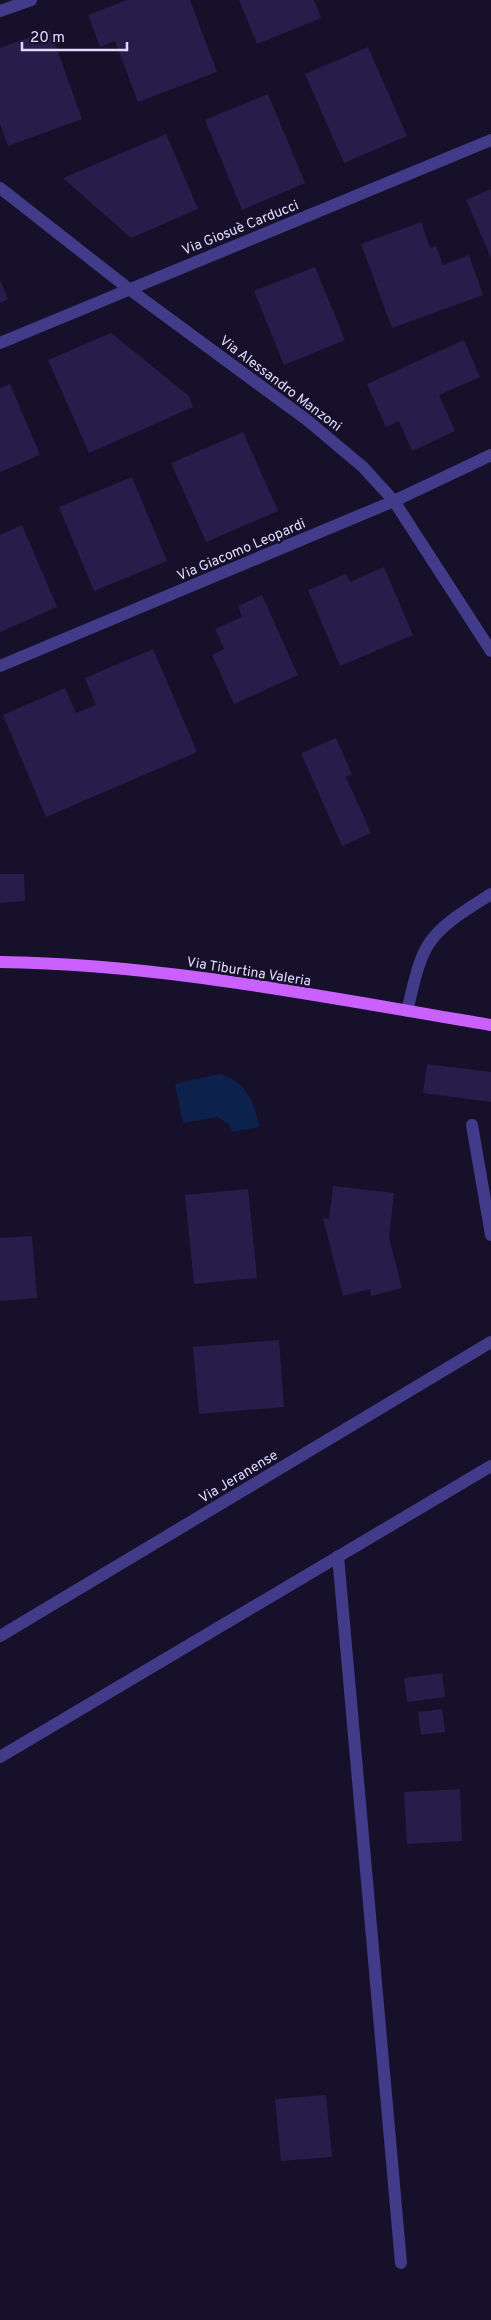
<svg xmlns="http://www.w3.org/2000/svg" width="491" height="2320" font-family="Overpass,sans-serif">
<rect width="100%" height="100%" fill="#16102a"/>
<!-- water -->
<path fill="#0c224d" d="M219,1074C246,1081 255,1102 259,1127L232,1132L230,1125L218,1117L183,1123L175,1084Z"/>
<!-- building -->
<g fill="#281c4b">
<polygon points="127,0 190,0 217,72 138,102 115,41 100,47 88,15"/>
<polygon points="239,0 314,0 321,18 257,44"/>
<polygon points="50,30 82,119 8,146 0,124 0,48"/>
<polygon points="368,47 407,136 344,163 305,74"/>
<polygon points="268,94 305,183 242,210 205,120"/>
<polygon points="166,134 198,209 131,238 63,178"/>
<polygon points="491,189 491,258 466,200"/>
<polygon points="421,222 430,248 436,246 443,265 469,255 483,295 392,328 361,244"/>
<polygon points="315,267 345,340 284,365 254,291"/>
<polygon points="0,280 8,299 0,303"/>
<polygon points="111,333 189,396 193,407 89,453 48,360"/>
<polygon points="464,340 480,377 439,395 455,431 412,451 399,421 386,427 367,384"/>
<polygon points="10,384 40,455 0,472 0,388"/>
<polygon points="243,432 278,511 206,542 171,463"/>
<polygon points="132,477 167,561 94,591 59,507"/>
<polygon points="22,525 57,607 0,632 0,535"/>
<polygon points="384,567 413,635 340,666 308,590 346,574 350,582"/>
<polygon points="262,595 298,675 234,704 212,655 224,649 215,629 242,617 238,606"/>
<polygon points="153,649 197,752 46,817 3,715 65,688 76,713 96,705 85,678"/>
<polygon points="336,738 352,774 346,777 371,833 342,846 301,753"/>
<polygon points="0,874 24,874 25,901 0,903"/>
<polygon points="427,1064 491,1072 491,1102 423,1093"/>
<polygon points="333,1186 394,1193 389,1238 402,1288 371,1296 370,1289 343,1296 323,1218 329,1219"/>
<polygon points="248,1189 257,1278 194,1284 185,1195"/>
<polygon points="32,1236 37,1298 0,1301 0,1238"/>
<polygon points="279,1340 284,1407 199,1414 193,1347"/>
<polygon points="442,1673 445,1697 407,1702 404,1678"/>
<polygon points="442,1709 445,1732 421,1735 418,1712"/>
<polygon points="460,1789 462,1841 407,1844 404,1792"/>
<polygon points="326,2095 332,2157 281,2161 275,2099"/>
</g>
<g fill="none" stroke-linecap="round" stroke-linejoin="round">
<!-- service -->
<g stroke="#413b8a" stroke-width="12">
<polyline points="472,1125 491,1235"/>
<polyline points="338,1556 401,2263"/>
</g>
<!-- minor -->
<g stroke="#413b8a" stroke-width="12">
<polyline points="0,11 31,0"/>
<polyline points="0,188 129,289 307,420 363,467 394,501 491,651"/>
<polyline points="0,343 491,140"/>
<polyline points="0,666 394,501 491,455"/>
<path d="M407,1011C413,989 417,961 430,942C445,921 470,908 491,894"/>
<polyline points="0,1636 491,1342"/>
<polyline points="0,1757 491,1466"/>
</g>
<!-- primary -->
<path stroke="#ca61ff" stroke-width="12" d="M0,962C165,964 328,998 491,1025"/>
</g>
<g text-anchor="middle" stroke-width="5" stroke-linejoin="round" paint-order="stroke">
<!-- street labels -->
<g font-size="14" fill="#e0daff" stroke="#16102a">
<text transform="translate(240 227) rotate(-22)" y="5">Via Giosuè Carducci</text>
<text transform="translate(281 383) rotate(37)" y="5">Via Alessandro Manzoni</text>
<text transform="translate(241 549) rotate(-23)" y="5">Via Giacomo Leopardi</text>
<text transform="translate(249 971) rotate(9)" y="5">Via Tiburtina Valeria</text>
<text transform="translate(238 1476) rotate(-31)" y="5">Via Jeranense</text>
</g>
</g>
<!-- scale -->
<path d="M22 42v8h105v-8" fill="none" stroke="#e0daff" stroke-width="2.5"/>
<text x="30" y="42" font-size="15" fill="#e0daff" stroke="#16102a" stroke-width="4" paint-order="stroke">20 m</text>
</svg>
